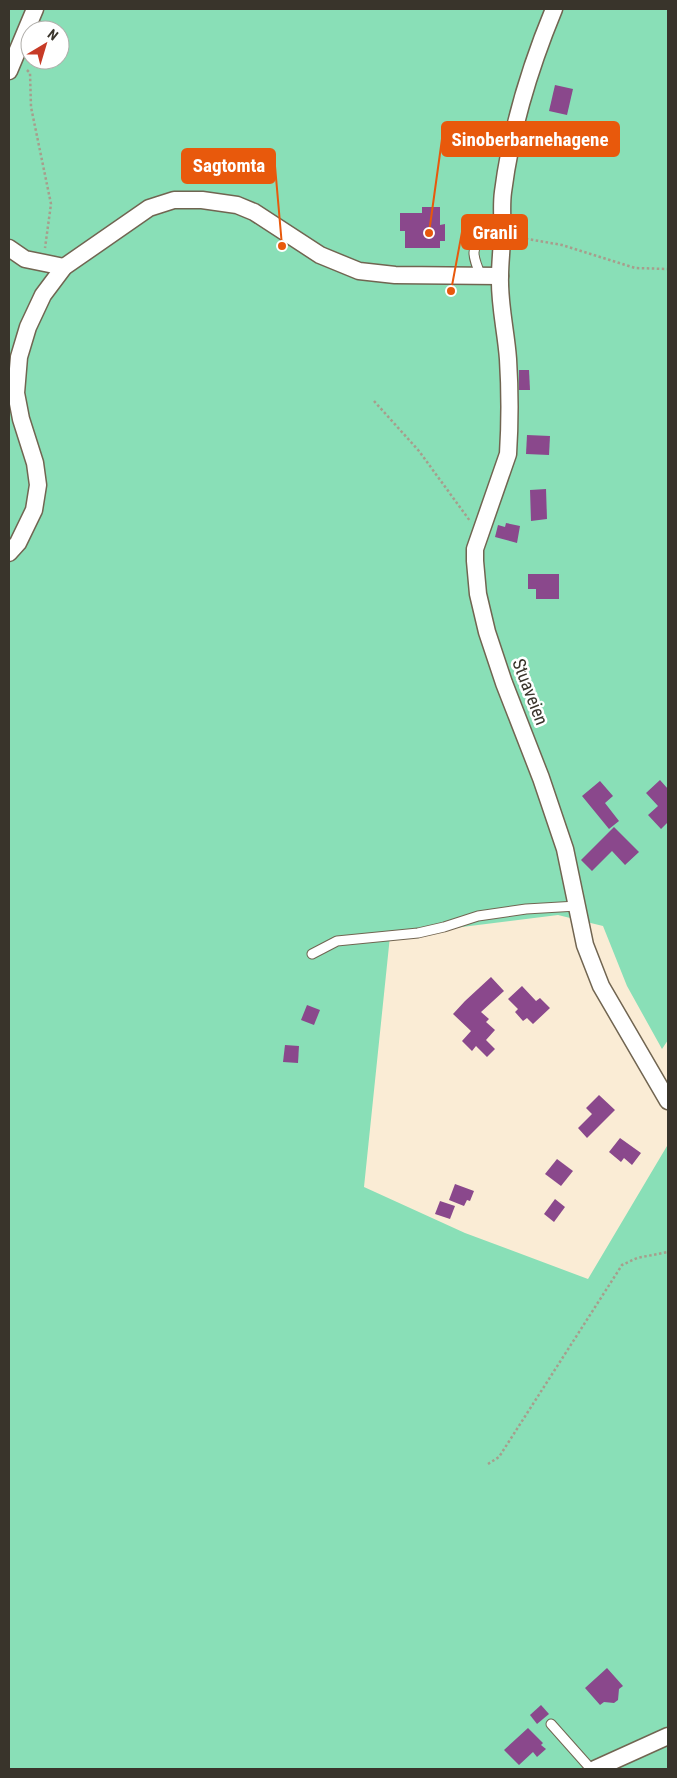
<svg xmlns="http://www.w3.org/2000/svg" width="677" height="1778" font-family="'Roboto Condensed',sans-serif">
<rect width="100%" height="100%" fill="#faecd5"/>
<!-- green -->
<path fill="#89dfb7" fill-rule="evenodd" d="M9,9H668V1040L662,1049L627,986L603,926L558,915L390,936L364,1187L465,1233L588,1279L667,1146L668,1147V1769H9ZM30,30H60V60H30Z"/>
<!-- building -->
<g fill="#8a488c">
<polygon points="555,85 573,89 567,115 549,111"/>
<polygon points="422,207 440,207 440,225 445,224 445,241 440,241 440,248 405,248 405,231 400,231 400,213 422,213"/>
<polygon points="519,370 529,370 530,390 519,390"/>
<polygon points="527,435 550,436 549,455 526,454"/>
<polygon points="546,489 547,519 531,521 530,490"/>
<polygon points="506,523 520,526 517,543 495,537 498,525 505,527"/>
<polygon points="528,574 559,574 559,599 536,599 536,589 528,589"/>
<polygon points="660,780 668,789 668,822 661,829 648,815 658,806 646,793"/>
<polygon points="600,781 613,796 605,803 619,821 609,829 582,796"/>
<polygon points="614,827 639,852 625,865 612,851 592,871 581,860"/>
<polygon points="491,977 504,991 481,1012 489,1019 486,1022 495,1030 486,1040 495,1049 487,1057 476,1046 472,1051 462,1041 471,1031 453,1014 465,1001"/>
<polygon points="522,986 536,1001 540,998 550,1008 533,1024 527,1018 523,1021 515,1012 518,1009 508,999"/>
<polygon points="307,1005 320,1010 314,1025 301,1020"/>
<polygon points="285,1045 299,1046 298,1063 283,1062"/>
<polygon points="599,1095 615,1110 587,1138 578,1128 592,1114 586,1108"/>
<polygon points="620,1138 641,1153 632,1165 624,1158 621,1162 609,1152"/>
<polygon points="557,1159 573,1171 561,1186 545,1174"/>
<polygon points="455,1184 474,1191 470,1201 467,1200 464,1206 449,1200"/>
<polygon points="555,1199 565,1207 554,1222 544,1214"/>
<polygon points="440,1201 455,1206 450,1219 435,1214"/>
<polygon points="607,1668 623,1686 619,1689 618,1700 614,1703 604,1702 600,1705 585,1688"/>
<polygon points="541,1705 549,1714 537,1724 530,1715"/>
<polygon points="528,1728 543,1743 541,1745 546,1749 537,1757 533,1752 519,1765 504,1750"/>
</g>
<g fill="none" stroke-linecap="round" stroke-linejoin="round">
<defs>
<g id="service">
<path d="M481,276C472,255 470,249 485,231H495L502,234"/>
<polyline points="312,954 337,941 418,933 444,927 478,916 526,909 577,906"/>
<polyline points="551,1724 591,1769"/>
</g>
<g id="minor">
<path d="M554,9C530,67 511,129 503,192C501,206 503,220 502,234C502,248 500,262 500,276C499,304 506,331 508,359C510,391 510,423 508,454L475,549V561L478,594L487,632L504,683L541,778L565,849L585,945L601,986L668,1101"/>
<polyline points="9,71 35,9"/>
<polyline points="9,248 25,259 64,267"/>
<polyline points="9,553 18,543 34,510 38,485 35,463 21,419 16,393 19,357 28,327 43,295 64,267 149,208 174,200 202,200 237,205 254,212 320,255 359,271 395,275 500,276"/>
<polyline points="595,1769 668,1736"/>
</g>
</defs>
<!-- service casing -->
<use href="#service" stroke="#716551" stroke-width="11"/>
<!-- minor casing -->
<use href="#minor" stroke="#716551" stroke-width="19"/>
<!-- path -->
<g stroke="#a79d8c" stroke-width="2.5" stroke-dasharray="2.5 2.5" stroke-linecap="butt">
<polyline points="27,70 30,73 31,107 51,204 45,248"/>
<polyline points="516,237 562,245 635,268 668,269"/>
<polyline points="374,401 419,451 470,521"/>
<polyline points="488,1464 499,1457 622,1265 637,1258 668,1252"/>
</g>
<!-- service -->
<use href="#service" stroke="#fff" stroke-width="9"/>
<!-- minor -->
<use href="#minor" stroke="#fff" stroke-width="16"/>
</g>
<g text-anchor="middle" stroke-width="5" stroke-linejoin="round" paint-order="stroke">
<!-- street labels -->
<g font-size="18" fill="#39342b" stroke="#fff">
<text transform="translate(530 692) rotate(69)" y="6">Stuaveien</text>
</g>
</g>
<!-- callouts -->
<path fill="none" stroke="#e8590c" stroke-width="2" d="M429 233L442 139M282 246L275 166M451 291L462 232"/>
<g fill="#e8590c" stroke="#fff" stroke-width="2">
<circle cx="429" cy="233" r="5"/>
<circle cx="282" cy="246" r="5"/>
<circle cx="451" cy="291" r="5"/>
</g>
<g fill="#e8590c" stroke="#e8590c" stroke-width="2">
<rect x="442" y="122" width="177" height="34" rx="5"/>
<rect x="182" y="149" width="93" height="34" rx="5"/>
<rect x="462" y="215" width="65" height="34" rx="5"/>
</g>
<g font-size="19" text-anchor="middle" font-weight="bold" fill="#fff">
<text x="530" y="146">Sinoberbarnehagene</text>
<text x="229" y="172">Sagtomta</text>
<text x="495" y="239">Granli</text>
</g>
<!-- border -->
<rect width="677" height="1778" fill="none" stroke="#39342b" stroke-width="20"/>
<!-- north arrow -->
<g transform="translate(45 45) rotate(38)"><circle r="24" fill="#ffffff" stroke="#b0aeaa"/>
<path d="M0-4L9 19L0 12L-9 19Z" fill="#c73b27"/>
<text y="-8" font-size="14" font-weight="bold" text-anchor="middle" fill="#39342b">N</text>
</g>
</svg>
